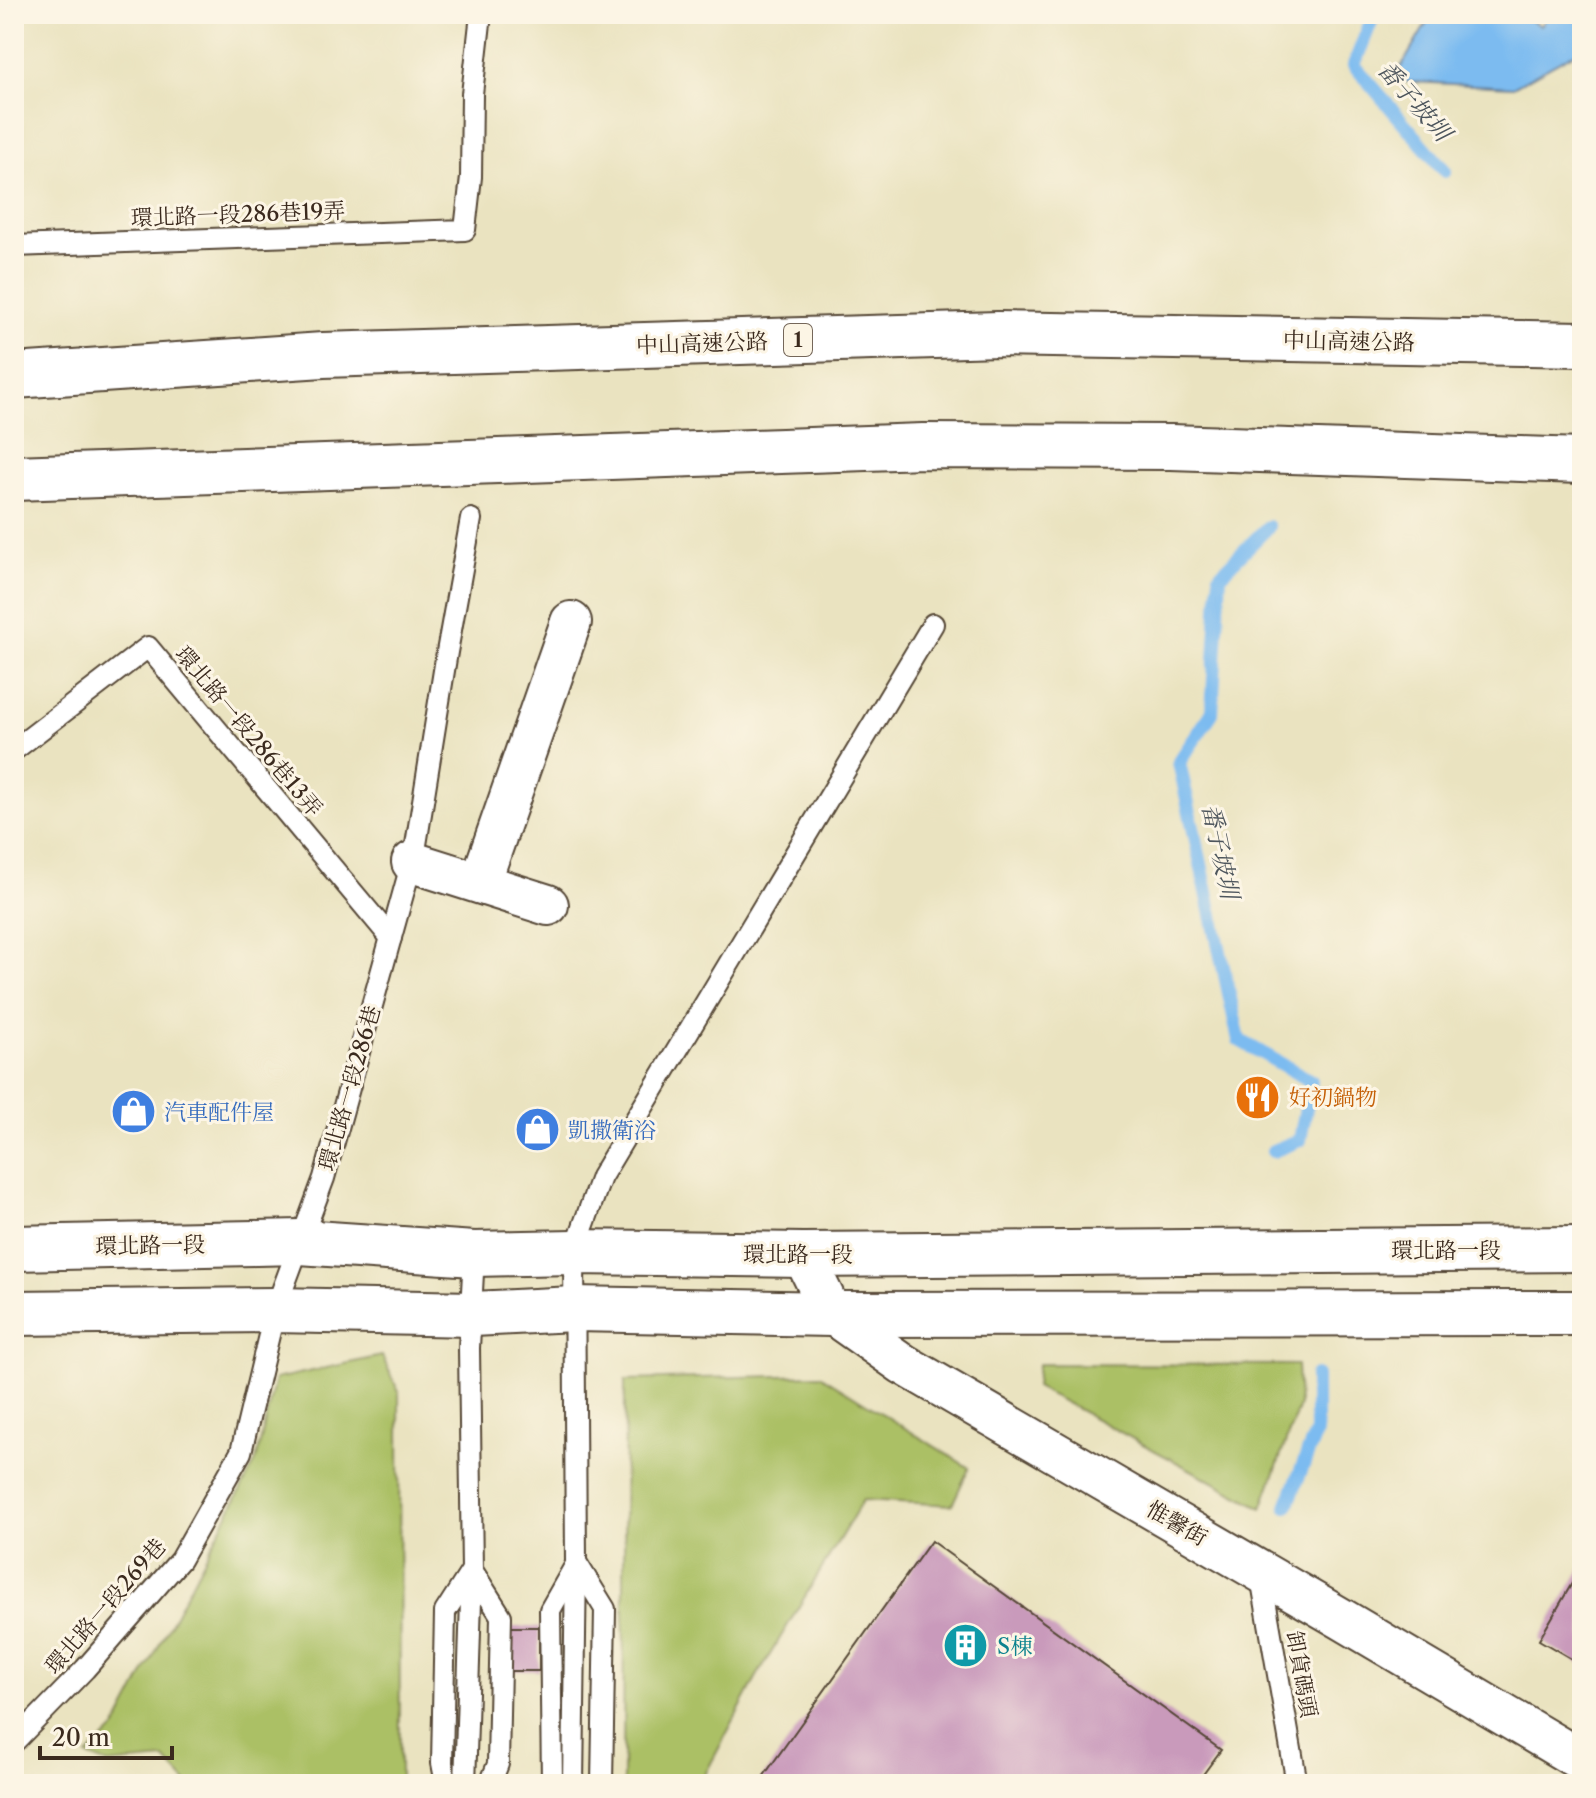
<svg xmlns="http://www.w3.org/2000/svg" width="1596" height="1798" font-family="'Libre Caslon Text','Noto Serif TC',serif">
<rect width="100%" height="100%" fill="#fcf5e5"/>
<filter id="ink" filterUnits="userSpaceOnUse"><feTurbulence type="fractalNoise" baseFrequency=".0125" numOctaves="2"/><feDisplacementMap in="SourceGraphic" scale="16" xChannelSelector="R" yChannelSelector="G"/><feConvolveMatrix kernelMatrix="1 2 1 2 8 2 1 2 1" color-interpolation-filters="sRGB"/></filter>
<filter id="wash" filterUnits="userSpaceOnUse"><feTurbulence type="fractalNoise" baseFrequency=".006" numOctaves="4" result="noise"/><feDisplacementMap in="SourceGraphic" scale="32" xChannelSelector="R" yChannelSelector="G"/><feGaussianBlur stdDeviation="1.8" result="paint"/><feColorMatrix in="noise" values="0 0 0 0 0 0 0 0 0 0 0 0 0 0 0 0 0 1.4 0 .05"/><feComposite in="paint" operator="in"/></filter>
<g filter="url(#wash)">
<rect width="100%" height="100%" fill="#eae3c0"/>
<!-- green -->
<g fill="#abc065" stroke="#737542" stroke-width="2">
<polygon points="382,1356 399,1392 400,1784 188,1784 165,1759 108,1764 87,1756 115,1729 256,1461 275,1379"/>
<polygon points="1038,1364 1297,1365 1299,1405 1262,1508 1036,1387"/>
<polygon points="820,1375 969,1468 952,1505 863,1500 756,1678 700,1784 623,1784 625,1380"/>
</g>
<!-- water -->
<polygon fill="#7cbbf0" stroke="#5c7287" stroke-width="2" points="1432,14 1518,14 1541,26 1549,14 1582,14 1582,49 1513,87 1393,81"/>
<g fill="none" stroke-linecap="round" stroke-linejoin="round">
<!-- stream -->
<g stroke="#7cbbf0" stroke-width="14">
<polyline points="1374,14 1354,65 1445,171"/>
<polyline points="1268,527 1220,575 1212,713 1179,762 1239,1040 1311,1081 1300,1140 1273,1151"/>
<polyline points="1287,1506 1316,1432 1316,1376"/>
</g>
</g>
<g id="blocks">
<!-- building -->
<g fill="#c99abb">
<polygon points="931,1541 1221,1750 1196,1784 758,1784"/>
<polygon points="1582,1566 1582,1665 1539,1640"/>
<polygon points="507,1627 539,1627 539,1671 508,1671"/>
</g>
</g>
</g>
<g filter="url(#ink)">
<use href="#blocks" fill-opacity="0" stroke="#554636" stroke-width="2"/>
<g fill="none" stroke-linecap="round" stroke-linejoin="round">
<defs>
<g id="service">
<polyline points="14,246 465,230 471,177 472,94 481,14"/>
<polyline points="14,750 148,647 391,938"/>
<polyline points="576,1562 605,1609 602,1784"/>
<polyline points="472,1570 501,1616 498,1764 490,1784"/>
<polyline points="1260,1571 1297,1784"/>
<polyline points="14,1742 85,1669 180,1560 241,1452 275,1310 324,1178 415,851 447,652 471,519"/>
<polyline points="446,1784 442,1763 445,1612 472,1570"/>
<polyline points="465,1784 472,1570 469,1348 474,1254"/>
<polyline points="552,1784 550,1610 575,1566"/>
<polyline points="573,1784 576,1562 574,1252 601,1177 933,624"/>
</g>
<g id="minor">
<polyline points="412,862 548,905"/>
<polyline points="480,883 571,622"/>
<polyline points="803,1255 832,1314 903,1364 1342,1619 1582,1761"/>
</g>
<g id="tertiary">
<polyline points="14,1248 300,1242 474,1254 574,1252 803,1255 1582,1249"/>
<polyline points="14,1313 275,1310 473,1314 574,1309 832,1314 1582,1313"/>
</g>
<g id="motorway">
<polyline points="14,376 323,355 998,334 1582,344"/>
<polyline points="14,478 923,446 1171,447 1582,461"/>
</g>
</defs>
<!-- service casing -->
<use href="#service" stroke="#554636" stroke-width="24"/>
<!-- minor casing -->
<use href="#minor" stroke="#554636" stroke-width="44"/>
<!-- tertiary casing -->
<use href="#tertiary" stroke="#554636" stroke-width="48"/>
<!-- motorway casing -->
<use href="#motorway" stroke="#554636" stroke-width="48"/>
<!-- service -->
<use href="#service" stroke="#fff" stroke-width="20"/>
<!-- minor -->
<use href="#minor" stroke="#fff" stroke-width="40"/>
<!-- tertiary -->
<use href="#tertiary" stroke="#fff" stroke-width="44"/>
<!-- motorway -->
<use href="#motorway" stroke="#fff" stroke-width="44"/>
</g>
</g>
<!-- icons -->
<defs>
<symbol id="restaurant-disc" viewBox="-11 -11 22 22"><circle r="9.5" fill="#e8710a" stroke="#fcf5e5"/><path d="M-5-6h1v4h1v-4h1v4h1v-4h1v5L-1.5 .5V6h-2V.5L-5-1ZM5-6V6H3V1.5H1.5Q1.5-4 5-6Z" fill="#fff"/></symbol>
<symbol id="shop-disc" viewBox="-11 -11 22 22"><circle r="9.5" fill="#3f7fe0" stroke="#fcf5e5"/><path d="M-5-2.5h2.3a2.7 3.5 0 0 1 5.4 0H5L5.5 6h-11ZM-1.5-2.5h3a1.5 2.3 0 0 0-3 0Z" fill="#fff"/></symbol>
<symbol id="building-disc" viewBox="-11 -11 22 22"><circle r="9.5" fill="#0f9aa8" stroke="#fcf5e5"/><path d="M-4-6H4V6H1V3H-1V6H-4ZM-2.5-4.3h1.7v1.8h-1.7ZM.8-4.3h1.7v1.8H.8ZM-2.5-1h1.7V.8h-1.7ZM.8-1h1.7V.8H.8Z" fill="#fff"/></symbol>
</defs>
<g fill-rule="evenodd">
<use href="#restaurant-disc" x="1232" y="1072" width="51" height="51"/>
<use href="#shop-disc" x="108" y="1086" width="51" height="51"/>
<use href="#shop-disc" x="512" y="1104" width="51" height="51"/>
<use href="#building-disc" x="940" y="1620" width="51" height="51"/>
</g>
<g text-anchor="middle" stroke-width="6" stroke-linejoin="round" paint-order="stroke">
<!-- shield labels -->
<rect fill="#fcf5e5" stroke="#75675a" stroke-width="2" x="784" y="324" width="28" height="32" rx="6"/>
<g font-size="20" font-weight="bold" fill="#3b2a1e">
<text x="798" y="347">1</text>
</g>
<!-- street labels -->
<g font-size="22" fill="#3b2a1e" stroke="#fcf5e5">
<text transform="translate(238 214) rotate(-2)" y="8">環北路一段286巷19弄</text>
<text transform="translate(1349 341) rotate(1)" y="8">中山高速公路</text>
<text transform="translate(702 343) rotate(-2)" y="8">中山高速公路</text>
<text transform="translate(249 731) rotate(50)" y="8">環北路一段286巷13弄</text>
<text transform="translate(349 1088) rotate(-74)" y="8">環北路一段286巷</text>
<text transform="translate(150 1245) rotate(-1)" y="8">環北路一段</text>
<text x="1446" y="1258">環北路一段</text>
<text x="798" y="1262">環北路一段</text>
<text transform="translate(1177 1523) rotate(30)" y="8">惟馨街</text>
<text transform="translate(105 1606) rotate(-49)" y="8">環北路一段269巷</text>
<text transform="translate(1302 1674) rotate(80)" y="8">卸貨碼頭</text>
</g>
<!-- food labels -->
<g font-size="22" fill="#c56008" stroke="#fcf5e5" text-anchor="start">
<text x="1289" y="1105">好初鍋物</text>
</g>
<!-- shop labels -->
<g font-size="22" fill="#366cbe" stroke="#fcf5e5" text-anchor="start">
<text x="164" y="1120">汽車配件屋</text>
<text x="568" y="1138">凱撒衛浴</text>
</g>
<!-- culture labels -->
<g font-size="22" fill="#0d838f" stroke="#fcf5e5" text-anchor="start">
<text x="997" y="1654">S棟</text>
</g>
<!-- water labels -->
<g font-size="24" font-style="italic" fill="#4e565d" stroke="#fcf5e5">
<text transform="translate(1414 101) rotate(49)" y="8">番子坡圳</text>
<text transform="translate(1220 851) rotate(78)" y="8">番子坡圳</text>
</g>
</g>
<!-- margin -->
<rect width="1596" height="1798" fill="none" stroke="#fcf5e5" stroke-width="48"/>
<!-- scale -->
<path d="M40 1746v12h132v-12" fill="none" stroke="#3b2a1e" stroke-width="4"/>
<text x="52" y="1746" font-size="24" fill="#3b2a1e" stroke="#fcf5e5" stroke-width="6" paint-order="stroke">20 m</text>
</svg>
